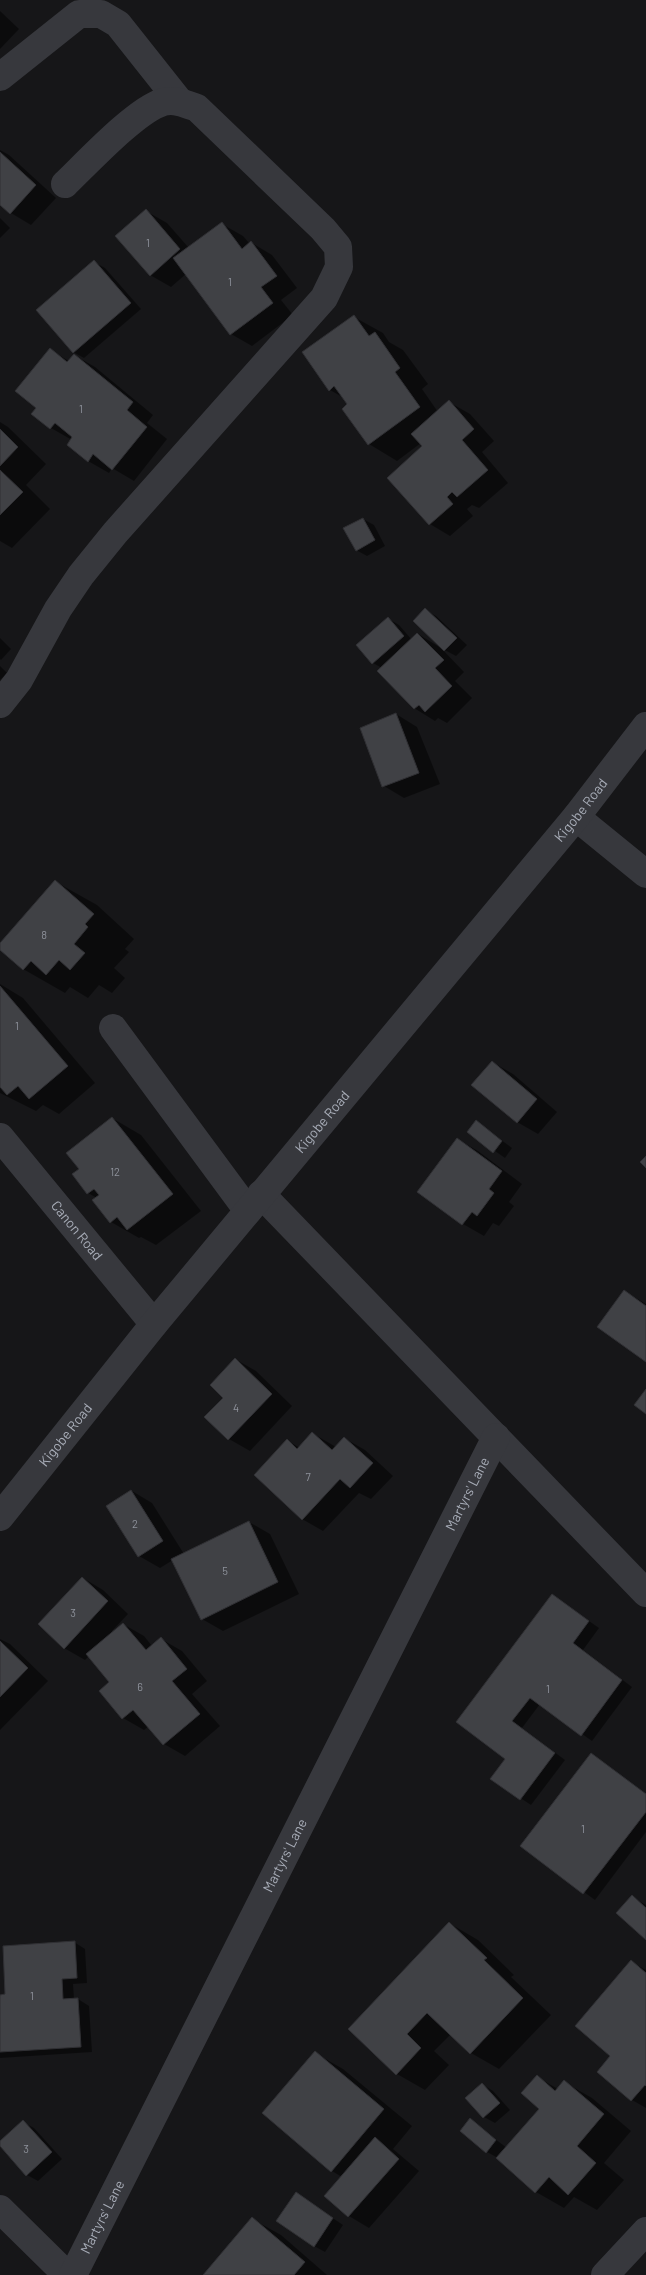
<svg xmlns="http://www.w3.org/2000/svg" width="646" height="2275" font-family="Barlow,sans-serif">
<rect width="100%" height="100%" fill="#161618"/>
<!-- shadow -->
<g fill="#0007">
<polygon points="0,11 19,29 0,49"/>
<polygon points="0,150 9,155 56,198 31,225 11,213 0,203"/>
<polygon points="146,211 167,223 189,248 222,224 243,236 250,244 252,243 272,255 297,288 281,300 293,315 252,346 231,334 186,274 171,287 150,275"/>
<polygon points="0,218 10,228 0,238"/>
<polygon points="94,262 105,268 141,309 84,358 73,352"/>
<polygon points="354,317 383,333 389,342 403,350 428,384 422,389 438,412 449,402 470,414 494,441 482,452 508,483 479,508 472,505 467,509 473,516 450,536 430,524 424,447 421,443 397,461 369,444 344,398 330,390"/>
<polygon points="50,350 69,361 74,355 95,367 153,415 147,423 167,439 134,481 112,468 109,473 88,461 72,440 51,428 33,414 37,408"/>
<polygon points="0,422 8,427 46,464 26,485 50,509 12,548 0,541"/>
<polygon points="363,519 374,525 385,546 367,556 356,550"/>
<polygon points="425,610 436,616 467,645 456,656 441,648 464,672 455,681 472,698 447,723 438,718 435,721 414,708 382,668 373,663 389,619 399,625 412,640 418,634 441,648"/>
<polygon points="0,638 11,649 1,660 0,659"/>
<polygon points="0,666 7,673 0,680"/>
<polygon points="396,714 417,727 440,784 404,798 384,786 361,728"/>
<polygon points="56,882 97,905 134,939 125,949 129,952 114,968 125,978 112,993 99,985 88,998 70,987 65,993 23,969 0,948 0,944"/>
<polygon points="0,984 23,998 95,1083 59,1114 43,1105 36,1111 0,1093"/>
<polygon points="492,1062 513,1074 557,1112 538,1134 517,1122"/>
<polygon points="112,1118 141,1135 201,1211 156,1245 141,1237 139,1238 111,1222 97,1198 88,1193 74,1174 81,1169"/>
<polygon points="477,1122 512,1148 505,1158 468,1132"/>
<polygon points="457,1139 478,1151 522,1184 509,1202 514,1206 499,1226 493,1223 484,1236 463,1224 419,1192"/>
<polygon points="624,1291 646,1304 646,1361"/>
<polygon points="235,1359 256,1371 292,1406 250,1451 229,1439 225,1398"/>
<polygon points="312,1433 336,1447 344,1438 365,1450 393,1476 371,1499 359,1493 323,1531 302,1519 288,1441 300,1448"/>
<polygon points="132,1491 152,1503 184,1554 249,1522 270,1534 299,1594 223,1631 202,1619 173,1560 160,1568 139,1556"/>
<polygon points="83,1578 103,1590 128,1614 112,1631 113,1632 123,1624 144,1636 152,1646 161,1639 182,1651 207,1681 192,1694 220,1726 185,1756 164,1744 149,1726 144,1730 123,1718 101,1692 111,1682 89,1656 85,1660 64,1648"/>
<polygon points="552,1595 599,1628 583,1650 632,1687 592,1741 540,1704 522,1728 565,1760 531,1805 492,1779 507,1758 458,1722"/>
<polygon points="0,1639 10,1644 48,1681 0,1730"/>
<polygon points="591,1754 646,1794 646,1832 595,1900 521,1846"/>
<polygon points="632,1897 646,1905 646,1938"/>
<polygon points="449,1923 478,1940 514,1975 511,1977 551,2015 499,2069 471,2053 451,2034 434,2051 449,2065 425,2090 397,2074 350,2029"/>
<polygon points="74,1942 85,1949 87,1983 73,1984 74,1999 78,1999 89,2006 92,2052 0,2058 0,1996 7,1996"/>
<polygon points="631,1962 646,1970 646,2108 632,2100 598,2072 612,2056"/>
<polygon points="315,2053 343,2069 412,2126 393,2149 419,2171 369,2228 349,2216 342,2177 332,2171 263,2113"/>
<polygon points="537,2077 558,2089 564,2082 592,2098 631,2131 604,2163 624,2180 597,2210 574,2197 564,2208 536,2192 498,2158 487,2152 470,2120 507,2148 541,2109"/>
<polygon points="482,2084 493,2091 510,2110 495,2123 484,2117 467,2098"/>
<polygon points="23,2122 34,2128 62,2159 38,2181 27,2175 0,2144"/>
<polygon points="297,2194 343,2225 325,2252 314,2246"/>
<polygon points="252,2219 281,2235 327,2275 205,2275"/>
</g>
<!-- building -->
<g fill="#404145" stroke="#303034">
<polygon points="0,152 36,185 10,214 0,205"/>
<polygon points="146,209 180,249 150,276 115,236"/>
<polygon points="222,222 242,249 251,241 277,276 261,287 273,303 230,335 173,258"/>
<polygon points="94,260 131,303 73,353 36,310"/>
<polygon points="354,315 369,336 375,332 400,368 395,372 420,407 368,445 342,409 347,404 334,386 329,391 302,352"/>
<polygon points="50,348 67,362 74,354 133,402 127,410 147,427 112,470 93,454 88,462 67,445 72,437 55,423 50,429 31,414 36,408 15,391"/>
<polygon points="449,400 474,429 462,440 488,470 457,497 452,492 447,497 453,504 429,525 387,478 422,446 411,434"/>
<polygon points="0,429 18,447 0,466"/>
<polygon points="0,470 23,492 0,515"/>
<polygon points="363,518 375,540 356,551 343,528"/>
<polygon points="425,608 457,638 444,651 413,621"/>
<polygon points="388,617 404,636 372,664 356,645"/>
<polygon points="417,633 444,660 435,668 452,686 425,712 419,705 414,709 377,671"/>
<polygon points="396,713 419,773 382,787 360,728"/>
<polygon points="55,880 94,914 85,924 88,927 74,944 85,953 70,970 59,960 46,975 31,961 23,970 0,950 0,943"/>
<polygon points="0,986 68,1066 29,1099 18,1086 7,1095 0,1087"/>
<polygon points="492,1061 537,1099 517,1123 471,1085"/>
<polygon points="112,1117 173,1194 127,1230 117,1217 110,1223 92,1200 99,1195 94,1189 87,1194 72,1174 79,1169 66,1153"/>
<polygon points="476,1120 502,1141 493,1153 467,1132"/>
<polygon points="457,1138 502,1171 489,1189 494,1193 477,1216 472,1212 462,1225 417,1192"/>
<polygon points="646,1156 646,1168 640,1162"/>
<polygon points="624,1290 646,1306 646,1362 597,1327"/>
<polygon points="235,1358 272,1394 228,1440 204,1417 223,1398 210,1385"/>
<polygon points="646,1389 646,1414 634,1405"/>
<polygon points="312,1432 332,1450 344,1437 373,1463 350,1488 340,1479 302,1520 254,1475 287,1439 297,1449"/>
<polygon points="131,1490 163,1541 138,1557 106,1506"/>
<polygon points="249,1521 278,1582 201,1620 171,1559"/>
<polygon points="82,1577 108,1601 64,1649 38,1624"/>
<polygon points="552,1594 589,1621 573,1643 622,1680 581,1736 530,1698 512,1721 555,1753 520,1800 490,1779 505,1759 456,1722"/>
<polygon points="123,1623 146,1650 161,1637 187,1669 172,1681 200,1714 163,1745 133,1710 122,1719 99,1691 109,1682 86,1654"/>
<polygon points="0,1641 28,1668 0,1697"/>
<polygon points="591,1753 646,1794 646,1812 583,1894 520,1846"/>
<polygon points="632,1895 646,1908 646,1940 616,1913"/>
<polygon points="449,1922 487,1958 484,1960 523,1998 470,2054 427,2013 407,2034 421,2048 396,2075 348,2029"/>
<polygon points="75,1941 77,1978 62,1979 63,1999 78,1998 81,2047 0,2052 0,1995 5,1994 3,1946"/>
<polygon points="631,1960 646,1973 646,2086 645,2085 631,2101 597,2072 610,2056 575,2026"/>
<polygon points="315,2051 384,2109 331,2172 262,2113"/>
<polygon points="537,2075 555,2091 564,2080 604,2114 577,2146 596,2163 568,2195 549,2177 535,2193 496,2158 539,2109 521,2093"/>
<polygon points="482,2083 500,2103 483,2118 465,2098"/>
<polygon points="470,2118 496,2140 486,2153 460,2131"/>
<polygon points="23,2120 52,2152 26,2176 0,2146 0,2141"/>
<polygon points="375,2137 399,2159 348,2217 324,2196"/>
<polygon points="296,2192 333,2218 314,2247 276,2221"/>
<polygon points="252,2217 305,2262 294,2275 203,2275"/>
</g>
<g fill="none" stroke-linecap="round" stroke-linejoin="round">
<!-- minor -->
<g stroke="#37383d" stroke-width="28">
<polyline points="0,77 79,14 101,14 118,24 179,101"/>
<path d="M0,704L19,680L58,609L81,575L115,533L324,298L339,267L338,247L323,229L197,108C186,104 175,99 163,102C136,110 87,163 65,184"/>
<polyline points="576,817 646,874"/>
<polyline points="113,1028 248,1211"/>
<path id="s1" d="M0,1137L154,1324"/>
<polyline points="261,1194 646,1593"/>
<path id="s2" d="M0,1517L154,1324L576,817L646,726"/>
<polyline points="0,2209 67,2275"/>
<path id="s3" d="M73,2275L496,1437"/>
<polyline points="605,2275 646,2231"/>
</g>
</g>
<g text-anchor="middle" stroke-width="4" stroke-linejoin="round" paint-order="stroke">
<!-- number labels -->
<g font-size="11" fill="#8e929b">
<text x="148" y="247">1</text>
<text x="230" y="286">1</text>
<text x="81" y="413">1</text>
<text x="44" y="939">8</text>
<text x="17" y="1030">1</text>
<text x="115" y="1176">12</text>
<text x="236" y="1412">4</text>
<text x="308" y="1481">7</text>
<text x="135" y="1528">2</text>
<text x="225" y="1575">5</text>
<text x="73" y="1617">3</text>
<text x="140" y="1691">6</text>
<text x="548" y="1693">1</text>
<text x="583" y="1833">1</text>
<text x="32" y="2000">1</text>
<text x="26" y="2153">3</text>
</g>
<!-- street labels -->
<g font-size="14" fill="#a8adb8" stroke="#111113">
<text dy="5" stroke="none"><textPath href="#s2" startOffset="915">Kigobe Road</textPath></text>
<text dy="5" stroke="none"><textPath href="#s2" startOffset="510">Kigobe Road</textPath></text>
<text dy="5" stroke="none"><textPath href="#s1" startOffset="121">Canon Road</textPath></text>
<text dy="5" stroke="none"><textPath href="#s2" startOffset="105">Kigobe Road</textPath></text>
<text dy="5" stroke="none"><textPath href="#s3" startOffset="875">Martyrs' Lane</textPath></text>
<text dy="5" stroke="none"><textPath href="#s3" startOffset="470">Martyrs' Lane</textPath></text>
<text dy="5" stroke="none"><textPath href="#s3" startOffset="65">Martyrs' Lane</textPath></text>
</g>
</g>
</svg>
